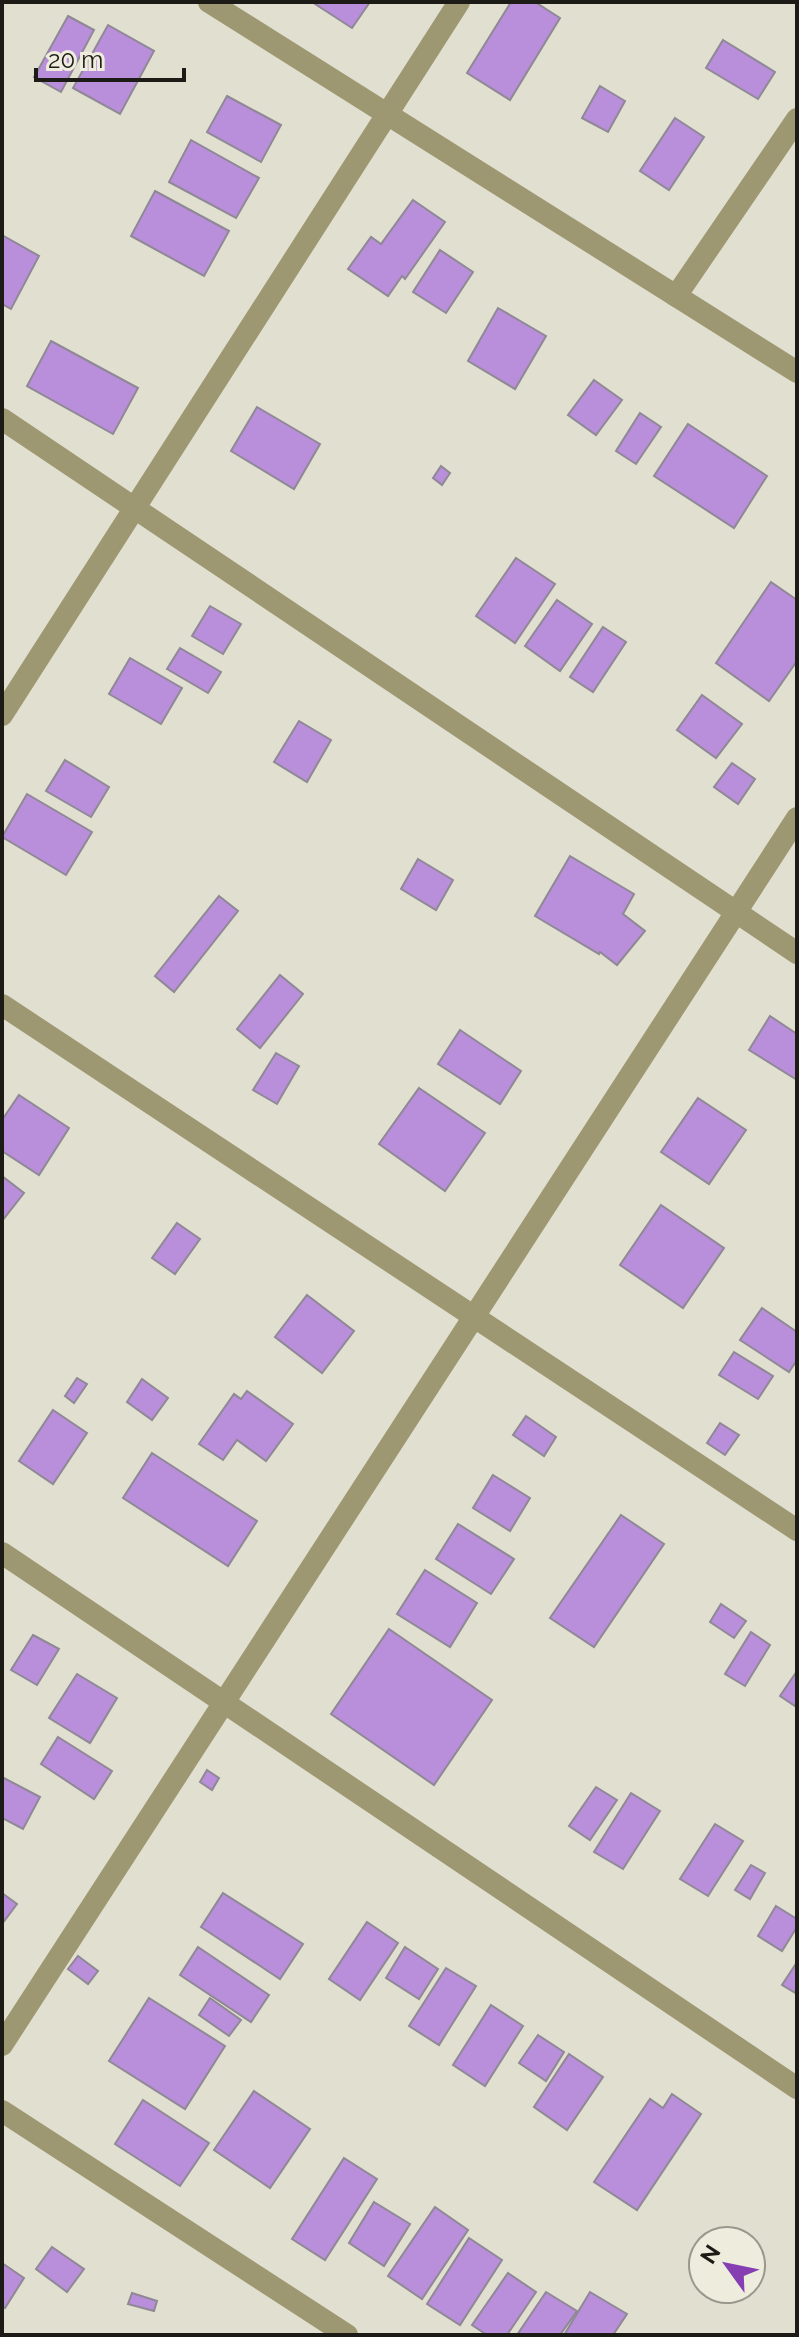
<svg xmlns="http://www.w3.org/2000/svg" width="799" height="2337" font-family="Raleway,sans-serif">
<rect width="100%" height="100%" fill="#e1dfd0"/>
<!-- building -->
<g fill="#b98eda" stroke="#8f8895" stroke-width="2">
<polygon points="312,2 370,2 352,28"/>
<polygon points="511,2 535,2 560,18 510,100 467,73"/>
<polygon points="68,16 94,30 61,92 34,77"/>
<polygon points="108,25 154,51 120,114 73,88"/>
<polygon points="723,40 775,72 758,99 706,68"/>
<polygon points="600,86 625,101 608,132 582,118"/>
<polygon points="227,96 281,125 261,162 207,132"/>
<polygon points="675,118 704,137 669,190 640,171"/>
<polygon points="191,140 259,178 236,218 169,182"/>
<polygon points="155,191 229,231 204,276 131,236"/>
<polygon points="413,200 445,222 405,279 402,276 388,296 348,269 371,237 381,244"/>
<polygon points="2,235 39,256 11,309 2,304"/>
<polygon points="440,250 473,272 446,313 413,292"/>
<polygon points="498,308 546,336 515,389 468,361"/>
<polygon points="51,341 138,388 113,434 27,386"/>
<polygon points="594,380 622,400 596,435 568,415"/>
<polygon points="257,407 320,444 294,489 231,451"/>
<polygon points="640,413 661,427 636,464 616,451"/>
<polygon points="688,424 767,476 734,528 654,476"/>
<polygon points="441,466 450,473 442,485 433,478"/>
<polygon points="516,558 555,584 515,643 476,616"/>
<polygon points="771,582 797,600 797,661 769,701 716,663"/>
<polygon points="557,600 592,624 560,671 525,646"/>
<polygon points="210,606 241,624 223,654 192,636"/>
<polygon points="603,627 626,642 593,692 570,677"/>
<polygon points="180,648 221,672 208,693 167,669"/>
<polygon points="130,658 182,688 161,724 109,694"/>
<polygon points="702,695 742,724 716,758 677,730"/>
<polygon points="299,721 331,740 307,782 274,762"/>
<polygon points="65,760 109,787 91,817 46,791"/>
<polygon points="732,763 755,779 738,804 714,787"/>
<polygon points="27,794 92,832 66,875 2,837"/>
<polygon points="570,856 634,894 623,914 645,931 617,965 600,952 599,954 535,916"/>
<polygon points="418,859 453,880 436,910 401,889"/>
<polygon points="219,896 238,911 174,992 155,976"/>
<polygon points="280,975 303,994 260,1048 237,1029"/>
<polygon points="770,1016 797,1034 797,1080 749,1050"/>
<polygon points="460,1030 521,1071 500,1104 438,1064"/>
<polygon points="276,1053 299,1066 277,1104 253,1090"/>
<polygon points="419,1088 485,1133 445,1191 379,1144"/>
<polygon points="19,1095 69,1128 39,1175 2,1151 2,1120"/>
<polygon points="698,1098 746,1130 709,1184 661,1152"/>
<polygon points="2,1176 24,1193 2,1221"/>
<polygon points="661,1205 724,1248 683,1308 620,1265"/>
<polygon points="177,1223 200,1239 175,1274 152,1258"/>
<polygon points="307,1295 354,1331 322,1373 275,1337"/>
<polygon points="762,1308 797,1332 797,1360 789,1372 740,1340"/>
<polygon points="734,1352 773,1376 758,1399 719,1375"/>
<polygon points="77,1378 87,1384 74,1403 65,1396"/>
<polygon points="142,1379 168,1398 152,1420 127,1402"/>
<polygon points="247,1391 293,1424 266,1461 237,1440 223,1460 199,1444 234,1394 241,1399"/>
<polygon points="53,1410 87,1433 53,1484 19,1461"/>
<polygon points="526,1416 556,1437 544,1456 513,1435"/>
<polygon points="720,1423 739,1435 725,1455 707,1443"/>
<polygon points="152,1453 257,1521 228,1566 123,1498"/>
<polygon points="493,1475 530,1498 510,1531 473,1508"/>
<polygon points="621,1515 664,1544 594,1647 550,1618"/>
<polygon points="458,1524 514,1559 491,1594 436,1559"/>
<polygon points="425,1570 477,1603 450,1647 397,1614"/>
<polygon points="721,1604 746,1621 734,1638 710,1622"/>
<polygon points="389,1629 492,1700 434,1785 331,1714"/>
<polygon points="751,1632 770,1645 745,1686 725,1674"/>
<polygon points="33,1635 59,1649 37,1685 11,1670"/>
<polygon points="797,1671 797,1703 795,1706 780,1696"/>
<polygon points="77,1674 117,1698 90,1743 49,1718"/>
<polygon points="58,1737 112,1771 94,1799 41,1764"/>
<polygon points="207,1770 219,1778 212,1790 200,1782"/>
<polygon points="2,1777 40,1797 23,1829 2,1818"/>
<polygon points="596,1787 617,1800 590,1840 569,1826"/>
<polygon points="631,1793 660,1811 623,1869 594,1852"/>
<polygon points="715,1824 743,1841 708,1896 680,1879"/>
<polygon points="751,1865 765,1873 750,1899 735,1890"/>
<polygon points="2,1893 17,1904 2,1924"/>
<polygon points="223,1893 303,1944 280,1979 201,1927"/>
<polygon points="776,1906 797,1919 797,1927 782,1951 758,1936"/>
<polygon points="367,1922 398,1943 360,2000 329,1979"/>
<polygon points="198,1947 269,1995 251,2022 180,1975"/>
<polygon points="405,1947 438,1969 419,1999 386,1978"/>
<polygon points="78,1956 98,1971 88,1984 68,1969"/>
<polygon points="797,1962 797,1994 782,1985"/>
<polygon points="446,1968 476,1986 439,2045 409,2026"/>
<polygon points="149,1998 225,2046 185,2109 109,2061"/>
<polygon points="210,1998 241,2020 229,2036 199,2015"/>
<polygon points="491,2005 523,2026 485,2086 453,2065"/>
<polygon points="538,2035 564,2052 546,2081 519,2063"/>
<polygon points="569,2054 603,2077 567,2130 534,2107"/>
<polygon points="254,2091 310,2129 270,2188 214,2150"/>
<polygon points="672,2094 701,2114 637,2210 594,2182 650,2099 663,2108"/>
<polygon points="143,2100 209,2143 180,2186 115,2144"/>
<polygon points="344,2158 377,2179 325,2260 292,2239"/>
<polygon points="374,2202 410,2224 384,2266 349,2243"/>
<polygon points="435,2207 468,2230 422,2299 388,2276"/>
<polygon points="469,2238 502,2260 460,2325 427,2304"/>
<polygon points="52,2247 84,2269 67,2292 36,2269"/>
<polygon points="2,2263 24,2278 5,2308 2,2307"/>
<polygon points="508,2273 536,2292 507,2335 487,2335 472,2325"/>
<polygon points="546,2292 577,2311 560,2335 517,2335"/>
<polygon points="590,2292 627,2314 613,2335 564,2335"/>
<polygon points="132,2293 157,2301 154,2311 128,2304"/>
</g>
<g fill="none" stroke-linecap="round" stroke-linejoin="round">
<!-- minor -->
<g stroke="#9e9872" stroke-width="22">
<polyline points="209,2 797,372"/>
<polyline points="676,296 797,119"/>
<polyline points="2,419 797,953"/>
<polyline points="2,715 459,2"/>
<polyline points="2,1005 797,1530"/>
<polyline points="2,1553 797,2088"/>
<polyline points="2,2045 797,818"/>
<polyline points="2,2111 347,2335"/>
</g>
</g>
<!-- border -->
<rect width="799" height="2337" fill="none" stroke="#1c1b16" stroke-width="8"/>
<!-- north arrow -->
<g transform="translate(727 2265) rotate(303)"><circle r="38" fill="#eeecdd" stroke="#9a988d" stroke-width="2"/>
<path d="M0-6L14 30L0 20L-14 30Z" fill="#853fb2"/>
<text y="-12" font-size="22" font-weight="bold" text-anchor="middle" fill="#1c1b16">N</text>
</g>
<!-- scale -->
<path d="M36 68v12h148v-12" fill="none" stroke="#1c1b16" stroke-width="4"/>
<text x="48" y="68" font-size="24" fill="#1c1b16" stroke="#eeecdd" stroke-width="6" paint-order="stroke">20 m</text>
</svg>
